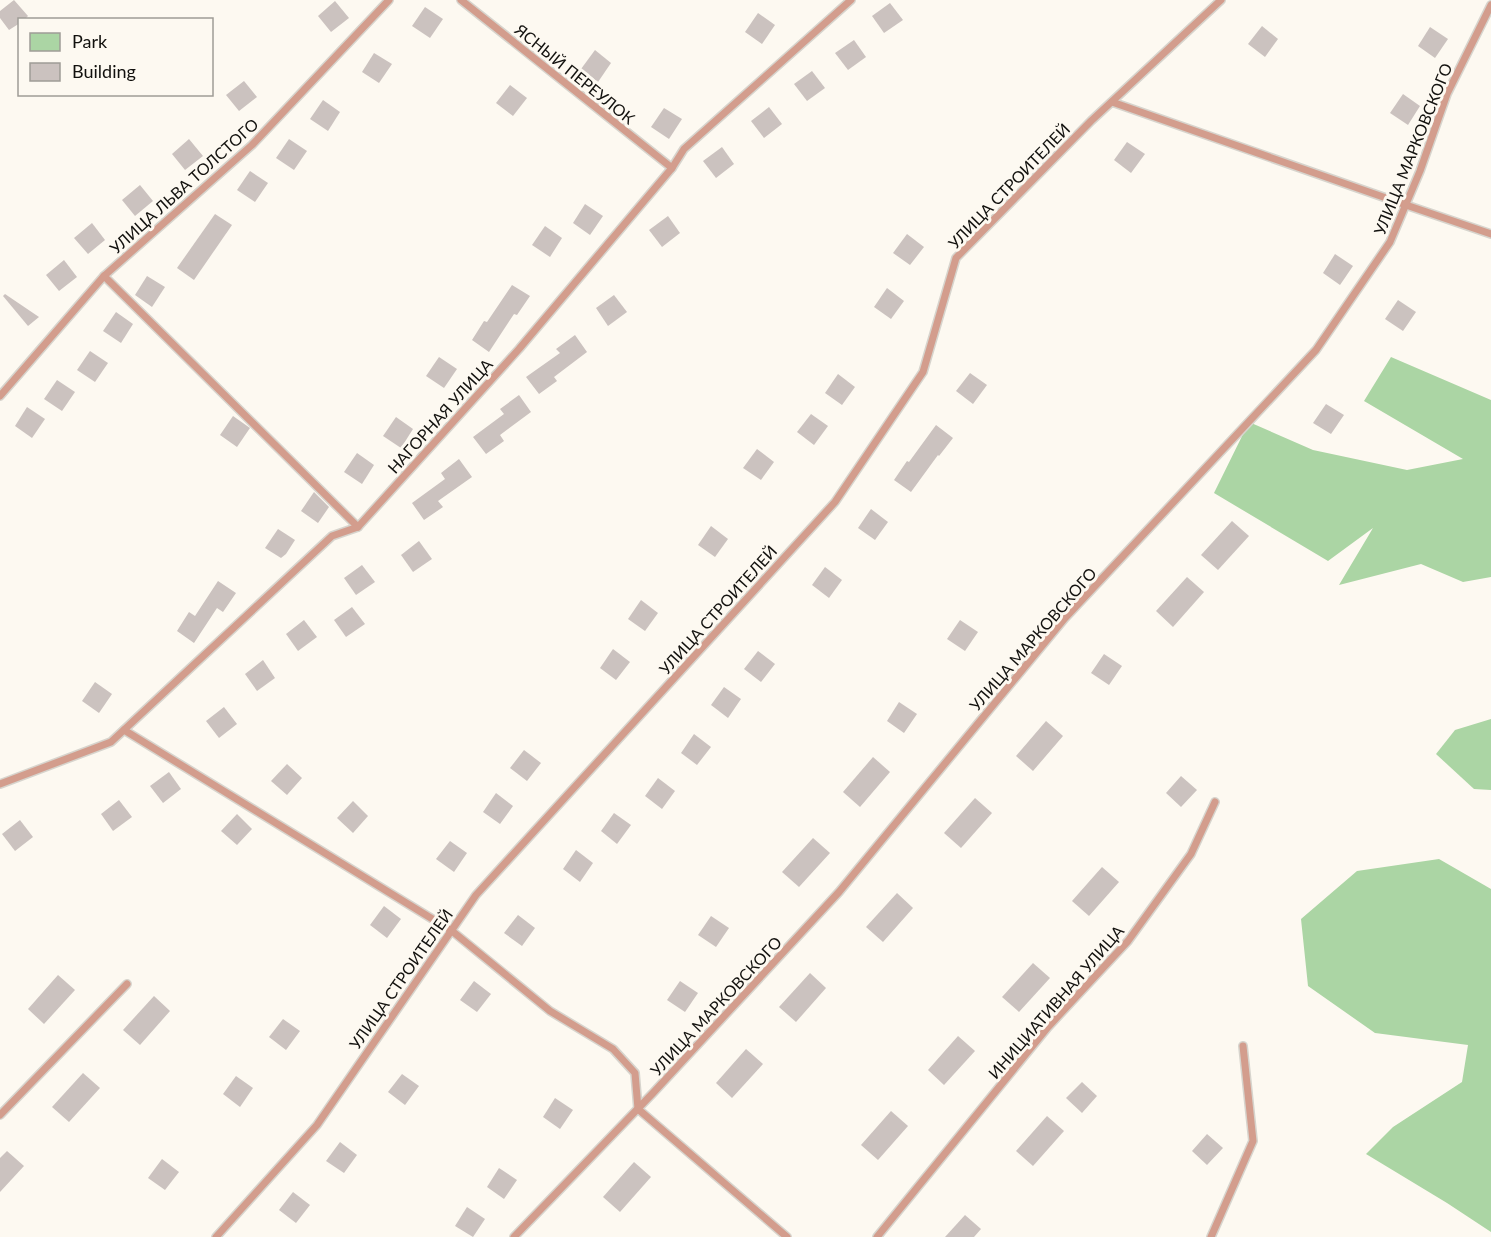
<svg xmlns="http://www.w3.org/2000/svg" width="1491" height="1237" font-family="Lato,sans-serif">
<rect width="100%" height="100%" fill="#fdf9f1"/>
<!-- green -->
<g fill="#abd5a4">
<polygon points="1391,357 1491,400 1491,577 1463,582 1421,564 1339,585 1373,528 1328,561 1214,493 1249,422 1313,450 1407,470 1463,459 1364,401"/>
<polygon points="1491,719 1491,790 1474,789 1436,754 1455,730"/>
<polygon points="1439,859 1491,889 1491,1232 1447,1203 1366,1154 1393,1127 1462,1082 1468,1045 1375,1033 1308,986 1301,919 1357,871"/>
</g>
<!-- building -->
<g fill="#cbc2bf">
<polygon points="14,0 28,16 24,20 20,20 20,23 9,30 0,18 0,11"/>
<polygon points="335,1 349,18 331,32 318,16"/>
<polygon points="890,3 903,20 884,33 872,16"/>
<polygon points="425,7 443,19 430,38 412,26"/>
<polygon points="758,13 775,25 762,44 745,32"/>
<polygon points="1262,26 1278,39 1265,57 1248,44"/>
<polygon points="1430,27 1448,39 1435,58 1418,46"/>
<polygon points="854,40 866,57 848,70 835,53"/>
<polygon points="595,50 611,63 598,82 581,69"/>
<polygon points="374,53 392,64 379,83 362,72"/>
<polygon points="812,71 825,88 807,101 794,84"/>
<polygon points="244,81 257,97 239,111 226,95"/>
<polygon points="510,85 527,98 513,116 496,103"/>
<polygon points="1403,94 1420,106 1408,125 1390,113"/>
<polygon points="323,100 340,112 328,131 310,119"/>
<polygon points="769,107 782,124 764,138 751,121"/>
<polygon points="664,108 682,119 669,139 651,127"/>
<polygon points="189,139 203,156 185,170 172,154"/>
<polygon points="289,139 307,151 294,170 276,158"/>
<polygon points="1127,142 1145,154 1131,173 1114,160"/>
<polygon points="722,147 734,164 716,178 703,161"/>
<polygon points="250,171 268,183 255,202 237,190"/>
<polygon points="140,185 153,201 135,216 122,200"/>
<polygon points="585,204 603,216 590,235 573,223"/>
<polygon points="215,214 232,225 194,280 177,268"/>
<polygon points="668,216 680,233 662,247 649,230"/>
<polygon points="92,223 105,240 88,254 74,238"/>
<polygon points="545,226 562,238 550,257 532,245"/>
<polygon points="907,234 924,247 910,265 893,253"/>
<polygon points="1335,254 1353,266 1340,285 1323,273"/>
<polygon points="64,260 77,277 59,291 46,275"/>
<polygon points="147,276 165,287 152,307 135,295"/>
<polygon points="512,285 530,296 517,315 514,314 489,352 472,340 484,321 487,322"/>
<polygon points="887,288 904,301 891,319 874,307"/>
<polygon points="5,294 39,317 28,326 3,296"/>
<polygon points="614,295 627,312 608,326 596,308"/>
<polygon points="1398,300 1416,312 1403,331 1385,319"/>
<polygon points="116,312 133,324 121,343 103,331"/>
<polygon points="575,335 587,352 554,377 557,381 539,394 526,377 560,353 556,349"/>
<polygon points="90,351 108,363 95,382 77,370"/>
<polygon points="439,357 457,369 444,388 426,376"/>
<polygon points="970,373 987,385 973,404 956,391"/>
<polygon points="838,374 855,387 842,405 825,393"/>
<polygon points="57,380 75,392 62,411 44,399"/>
<polygon points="519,395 531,412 500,435 504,441 486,454 473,437 504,414 500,409"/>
<polygon points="1326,404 1344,415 1331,434 1313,423"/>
<polygon points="27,407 45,419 32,438 15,426"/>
<polygon points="811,414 828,426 814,445 797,432"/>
<polygon points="233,416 250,428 237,447 220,435"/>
<polygon points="396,417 413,429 401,448 383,436"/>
<polygon points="936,425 953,438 939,456 938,455 911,492 894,480 907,461 909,462"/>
<polygon points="757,449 774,462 761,480 743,468"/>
<polygon points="357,453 374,465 362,484 344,472"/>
<polygon points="459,459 472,477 438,501 443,507 424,520 412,503 445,479 441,473"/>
<polygon points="314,492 329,507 318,523 301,511"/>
<polygon points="871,509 888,522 875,540 858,528"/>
<polygon points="1232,521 1249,536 1218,570 1201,555"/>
<polygon points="711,526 728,539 715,557 698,545"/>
<polygon points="278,529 295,540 286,554 281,558 265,548"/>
<polygon points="419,541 432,559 413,572 401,555"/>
<polygon points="362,565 375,582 356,595 344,578"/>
<polygon points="825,567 842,580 829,598 812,585"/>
<polygon points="1187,577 1204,592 1173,627 1156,611"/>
<polygon points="218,581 236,593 223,612 217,608 194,643 177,631 189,612 195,616"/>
<polygon points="641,600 658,613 645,631 628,619"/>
<polygon points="352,607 365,624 346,637 334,620"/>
<polygon points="304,620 317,637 298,651 286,634"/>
<polygon points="960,620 978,632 965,651 947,639"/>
<polygon points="613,649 630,662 616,680 600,668"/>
<polygon points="758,651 775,664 761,682 744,669"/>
<polygon points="1104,654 1122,666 1109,685 1091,673"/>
<polygon points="263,660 275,678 257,691 245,674"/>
<polygon points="95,682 112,694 99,713 82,701"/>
<polygon points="724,687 741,699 728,718 711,705"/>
<polygon points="899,702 917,714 904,733 887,721"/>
<polygon points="224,707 237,724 219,738 206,721"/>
<polygon points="1046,721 1063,736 1033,771 1016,756"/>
<polygon points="694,734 711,747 697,765 681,753"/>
<polygon points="524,750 541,763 527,781 510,768"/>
<polygon points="873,757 890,772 860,807 843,792"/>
<polygon points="287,764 302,778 287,795 271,781"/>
<polygon points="169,772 181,789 163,803 150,786"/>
<polygon points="1181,776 1197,790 1181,807 1166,793"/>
<polygon points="658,778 675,791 662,809 645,796"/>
<polygon points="496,793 513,806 500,824 483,812"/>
<polygon points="975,798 992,813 961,848 944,833"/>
<polygon points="119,800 132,817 113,831 101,814"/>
<polygon points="353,801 368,816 353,833 337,818"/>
<polygon points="614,813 631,825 617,844 601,831"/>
<polygon points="237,814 252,829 237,845 221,831"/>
<polygon points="20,820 33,837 15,851 2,834"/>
<polygon points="813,838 830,853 799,887 782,872"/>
<polygon points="450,841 467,853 454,872 436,859"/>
<polygon points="576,850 593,863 580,882 563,869"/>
<polygon points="1102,867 1119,882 1089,916 1072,901"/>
<polygon points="897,893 913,908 883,942 866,927"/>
<polygon points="384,906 401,919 387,938 370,925"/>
<polygon points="518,915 535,928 522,946 504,933"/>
<polygon points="711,916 729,928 716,947 698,935"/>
<polygon points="1033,963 1050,978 1019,1012 1002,997"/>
<polygon points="810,973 826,988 796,1022 779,1007"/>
<polygon points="58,975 75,990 44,1024 28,1009"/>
<polygon points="474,981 491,994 477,1012 460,1000"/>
<polygon points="680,981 698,993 685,1012 667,1000"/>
<polygon points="154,996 170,1011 140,1045 123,1030"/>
<polygon points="283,1019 300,1031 286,1050 269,1037"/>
<polygon points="958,1036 975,1051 944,1085 928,1070"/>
<polygon points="746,1049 763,1064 732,1098 716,1083"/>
<polygon points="83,1073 100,1088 69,1122 52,1107"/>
<polygon points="402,1074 419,1086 405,1105 388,1092"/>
<polygon points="236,1076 253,1088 240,1107 223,1094"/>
<polygon points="1082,1082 1097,1096 1082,1113 1066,1098"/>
<polygon points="555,1098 573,1110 560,1129 543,1117"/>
<polygon points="891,1111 908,1126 878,1160 861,1145"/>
<polygon points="1047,1116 1064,1131 1033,1166 1016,1151"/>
<polygon points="1207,1134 1223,1148 1207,1165 1192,1151"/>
<polygon points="340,1142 357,1155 344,1173 326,1161"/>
<polygon points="7,1151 24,1166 0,1192 0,1158"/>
<polygon points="162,1159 179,1172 165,1190 148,1178"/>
<polygon points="634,1162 651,1177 620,1212 603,1197"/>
<polygon points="499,1168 517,1180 504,1199 487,1187"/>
<polygon points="293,1192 310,1205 296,1223 279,1210"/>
<polygon points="467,1207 485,1219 473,1237 455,1226"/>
<polygon points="965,1215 981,1229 974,1237 945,1237"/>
</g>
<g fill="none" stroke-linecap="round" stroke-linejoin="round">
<defs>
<g id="lane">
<polyline points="461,0 672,168"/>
<polyline points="1112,102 1406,205 1491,234"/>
<polyline points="104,276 358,527"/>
<polyline points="0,396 104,276 252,145 389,0"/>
<polyline points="124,730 452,931 550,1011 613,1049 635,1073 638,1109 787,1237"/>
<polyline points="0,784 111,742 332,536 358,527 519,349 672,168 684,149 851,0"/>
<polyline points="0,1115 127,984"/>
<polyline points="216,1237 317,1125 476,895 835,502 923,372 956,258 1091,121 1221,0"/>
<polyline points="514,1237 653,1093 839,892 1065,618 1316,350 1390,242 1420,171 1447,94 1491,5"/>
<polyline points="877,1237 1048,1027 1128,941 1191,854 1215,802"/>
<polyline points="1211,1237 1253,1141 1243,1046"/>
</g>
</defs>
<!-- lane casing -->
<use href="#lane" stroke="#d7d4cd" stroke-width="10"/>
<!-- lane -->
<use href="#lane" stroke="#d39d8d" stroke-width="7"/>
</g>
<g text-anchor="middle" stroke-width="6" stroke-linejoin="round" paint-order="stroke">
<!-- street labels -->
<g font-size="16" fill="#12110e" stroke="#fdf9f1">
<text transform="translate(575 74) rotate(39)" y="6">ЯСНЫЙ ПЕРЕУЛОК</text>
<text transform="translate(1413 149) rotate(-68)" y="6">УЛИЦА МАРКОВСКОГО</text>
<text transform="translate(184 186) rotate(-42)" y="6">УЛИЦА ЛЬВА ТОЛСТОГО</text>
<text transform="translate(1009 186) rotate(-46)" y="6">УЛИЦА СТРОИТЕЛЕЙ</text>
<text transform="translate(440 416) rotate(-48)" y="6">НАГОРНАЯ УЛИЦА</text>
<text transform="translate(718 610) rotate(-48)" y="6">УЛИЦА СТРОИТЕЛЕЙ</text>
<text transform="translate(1033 639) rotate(-49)" y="6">УЛИЦА МАРКОВСКОГО</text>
<text transform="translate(401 979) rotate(-55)" y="6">УЛИЦА СТРОИТЕЛЕЙ</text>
<text transform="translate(1056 1002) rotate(-49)" y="6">ИНИЦИАТИВНАЯ УЛИЦА</text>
<text transform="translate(716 1006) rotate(-47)" y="6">УЛИЦА МАРКОВСКОГО</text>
</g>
</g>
<!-- legend -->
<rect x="18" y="18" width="195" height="78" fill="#fdf9f1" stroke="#9f9c96" stroke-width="1.5"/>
<rect x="30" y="33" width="30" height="18" fill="#abd5a4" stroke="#9f9c96" stroke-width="1.5"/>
<text x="72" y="48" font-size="18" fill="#12110e">Park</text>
<rect x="30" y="63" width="30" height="18" fill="#cbc2bf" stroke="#9f9c96" stroke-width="1.5"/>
<text x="72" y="78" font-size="18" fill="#12110e">Building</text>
</svg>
